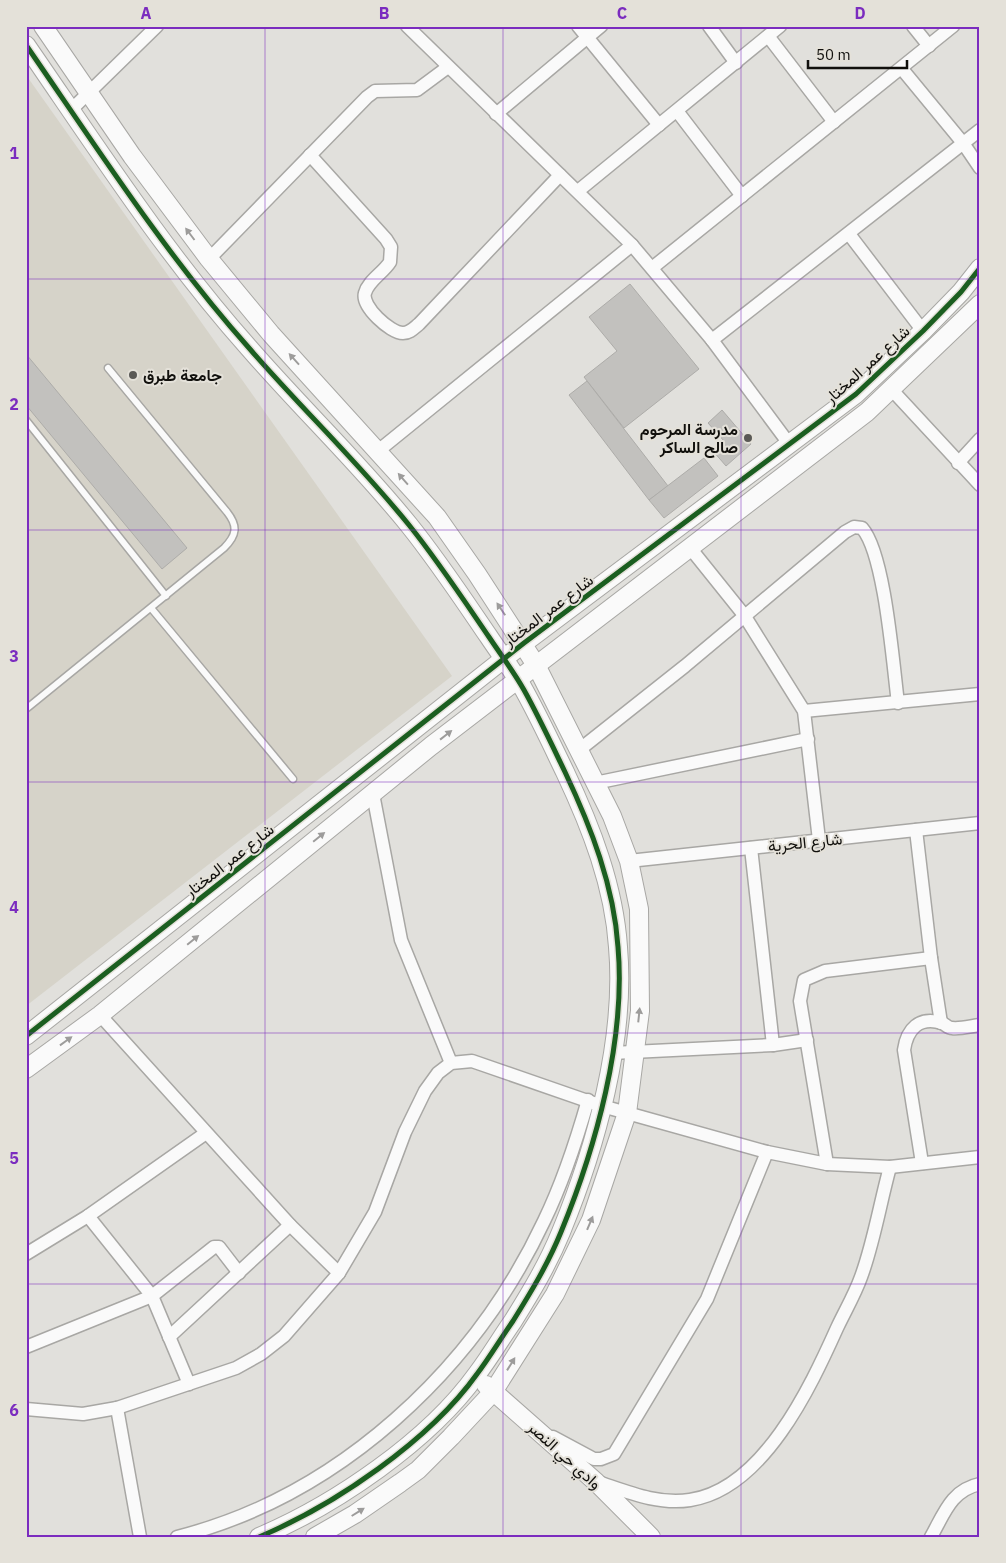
<svg xmlns="http://www.w3.org/2000/svg" width="1006" height="1563" font-family="'IBM Plex Sans',Vazirmatn,sans-serif">
<rect width="100%" height="100%" fill="#e1e0dc"/>
<!-- built -->
<polygon fill="#d6d3c9" points="26,75 452,676 26,1006"/>
<!-- building -->
<g fill="#c2c1be" stroke="#adaca9">
<polygon points="630,284 699,369 624,428 584,377 617,351 589,317"/>
<polygon points="26,354 187,548 162,569 26,405"/>
<polygon points="587,381 668,486 649,500 569,395"/>
<polygon points="722,410 751,444 726,466 713,451 724,441 708,423"/>
<polygon points="704,458 718,476 664,518 649,500"/>
</g>
<g fill="none" stroke-linecap="round" stroke-linejoin="round">
<defs>
<g id="lane">
<polyline points="26,420 166,596"/>
<polyline points="151,608 293,779"/>
<path d="M26,709L224,548C237,535 238,526 227,512L108,368"/>
</g>
<g id="street">
<polyline points="407,26 632,245 712,340 790,445"/>
<polyline points="578,26 659,125"/>
<polyline points="709,26 736,63"/>
<polyline points="913,26 929,46"/>
<polyline points="768,36 834,122"/>
<polyline points="902,69 963,143 980,168"/>
<polyline points="71,110 157,26"/>
<polyline points="677,111 742,196"/>
<polyline points="496,114 601,26"/>
<path d="M310,155L386,239L391,247L390,262C383,273 368,281 365,293C361,306 390,333 403,333C410,333 414,328 419,324L560,175"/>
<polyline points="578,191 780,26"/>
<polyline points="849,234 923,331"/>
<polyline points="209,259 367,97 375,91 417,90 448,67"/>
<polyline points="652,268 953,26"/>
<polyline points="712,340 980,130"/>
<polyline points="892,390 980,485"/>
<polyline points="378,451 632,245"/>
<polyline points="958,463 980,439"/>
<polyline points="691,549 744,615 804,711 819,840"/>
<polyline points="804,711 980,694"/>
<path d="M579,750L685,666L845,532L854,527L862,528C885,554 893,665 898,703"/>
<polyline points="595,783 808,739"/>
<polyline points="373,794 401,940 451,1063"/>
<polyline points="916,830 931,958 941,1023"/>
<polyline points="751,848 773,1045"/>
<polyline points="629,861 980,823"/>
<polyline points="100,1015 290,1225 339,1273"/>
<polyline points="612,1053 773,1045 807,1040"/>
<path d="M922,1163L904,1050C907,1029 919,1016 942,1023C945,1024 948,1028 952,1028C961,1029 971,1026 980,1025"/>
<polyline points="827,1164 800,1001 804,980 825,971 931,958"/>
<polyline points="88,1216 152,1296 189,1384"/>
<polyline points="26,1254 88,1216 206,1133"/>
<polyline points="169,1337 290,1225"/>
<polyline points="26,1347 152,1296 214,1247 219,1247 239,1273"/>
<polyline points="117,1408 140,1537"/>
<polyline points="26,1409 83,1414 117,1408 236,1368 261,1354 284,1336 339,1273 375,1212 405,1132 425,1091 438,1073 451,1063 472,1061 602,1106 767,1152 827,1164 890,1167 980,1157"/>
<polyline points="553,1437 594,1459 601,1459 614,1454 707,1299 767,1152"/>
<path d="M598,1482C628,1492 658,1505 690,1500C763,1489 810,1388 837,1328C845,1311 855,1294 861,1277C874,1242 880,1203 890,1167"/>
<path d="M177,1537C339,1496 474,1370 544,1221C563,1182 576,1142 588,1100"/>
<path d="M931,1537C944,1514 951,1490 980,1484"/>
</g>
<g id="secondary">
<polyline points="43,26 132,156 209,259 271,334 437,517 477,574 536,665 612,816 629,861 639,909 640,1011 627,1113 591,1220 555,1294 493,1392 451,1437 418,1470 400,1483 355,1514 315,1537"/>
<path d="M26,45C97,148 166,255 249,348C301,408 359,463 409,525C438,561 463,599 489,637C501,655 514,672 524,690C539,717 552,745 565,772C591,827 614,886 618,947C626,1039 596,1147 561,1232C548,1264 531,1292 513,1321C501,1338 490,1357 477,1374C429,1441 335,1505 259,1537"/>
<polyline points="26,1036 524,643 856,394 923,331 961,292 980,268"/>
<polyline points="26,1069 100,1015 431,746 867,412 980,304"/>
<polyline points="486,1385 596,1482 651,1537"/>
</g>
</defs>
<!-- lane casing -->
<use href="#lane" stroke="#a8a7a4" stroke-width="9"/>
<!-- street casing -->
<use href="#street" stroke="#a8a7a4" stroke-width="15"/>
<!-- secondary casing -->
<use href="#secondary" stroke="#a8a7a4" stroke-width="20"/>
<!-- lane -->
<use href="#lane" stroke="#fafafa" stroke-width="6"/>
<!-- street -->
<use href="#street" stroke="#fafafa" stroke-width="12"/>
<!-- secondary -->
<use href="#secondary" stroke="#fafafa" stroke-width="18"/>
<defs>
<g id="cycleway">
<path d="M26,45C97,148 166,255 249,348C301,408 359,463 409,525C438,561 463,599 489,637C501,655 514,672 524,690C539,717 552,745 565,772C591,827 614,886 618,947C626,1039 596,1147 561,1232C548,1264 531,1292 513,1321C501,1338 490,1357 477,1374C429,1441 335,1505 259,1537"/>
<polyline points="26,1036 524,643 856,394 923,331 961,292 980,268"/>
</g>
</defs>
<!-- cycleway casing -->
<use href="#cycleway" stroke="#e4e1d9" stroke-width="8"/>
<!-- cycleway -->
<use href="#cycleway" stroke="#1b5e20" stroke-width="5"/>
</g>
<!-- one-way arrows -->
<defs><path id="oneway-solid" d="M-6-.8H1V-3.2L6.5 0L1 3.2V.8H-6Z" transform="scale(1.25)"/></defs>
<g fill="#9d9c9b">
<use href="#oneway-solid" transform="translate(190 234) rotate(-127)"/>
<use href="#oneway-solid" transform="translate(294 359) rotate(-132)"/>
<use href="#oneway-solid" transform="translate(403 479) rotate(-131)"/>
<use href="#oneway-solid" transform="translate(501 609) rotate(-124)"/>
<use href="#oneway-solid" transform="translate(446 735) rotate(-38)"/>
<use href="#oneway-solid" transform="translate(319 837) rotate(-39)"/>
<use href="#oneway-solid" transform="translate(193 940) rotate(-39)"/>
<use href="#oneway-solid" transform="translate(639 1015) rotate(-84)"/>
<use href="#oneway-solid" transform="translate(66 1041) rotate(-36)"/>
<use href="#oneway-solid" transform="translate(590 1223) rotate(-67)"/>
<use href="#oneway-solid" transform="translate(511 1364) rotate(-58)"/>
<use href="#oneway-solid" transform="translate(358 1512) rotate(-32)"/>
</g>
<!-- grid -->
<path fill="none" stroke="#7b2cbf" stroke-width="1" stroke-opacity="0.55" d="M265,26V1537M503,26V1537M741,26V1537M26,279H980M26,530H980M26,782H980M26,1033H980M26,1284H980"/>
<!-- markers -->
<g fill="#5a5955" stroke="#e4e1d9" stroke-width="2">
<circle cx="133" cy="375" r="5"/>
<circle cx="748" cy="438" r="5"/>
</g>
<g text-anchor="middle" stroke-width="4" stroke-linejoin="round" paint-order="stroke">
<!-- street labels -->
<g font-size="16" fill="#11100d" stroke="#e4e1d9">
<text transform="translate(867 364) rotate(-42)" y="6">شارع عمر المختار</text>
<text transform="translate(548 610) rotate(-37)" y="6">شارع عمر المختار</text>
<text transform="translate(805 842) rotate(-6)" y="6">شارع الحرية</text>
<text transform="translate(229 860) rotate(-38)" y="6">شارع عمر المختار</text>
<text transform="translate(565 1455) rotate(42)" y="6">وادي حي النصر</text>
</g>
<!-- poi labels -->
<g font-size="16" font-weight="bold" fill="#11100d" stroke="#e4e1d9" text-anchor="start">
<text x="143" y="381">جامعة طبرق</text>
<text x="738" y="435" text-anchor="end">مدرسة المرحوم<tspan x="738" dy="18">صالح الساكر</tspan></text>
</g>
</g>
<!-- border -->
<rect width="1006" height="1563" fill="none" stroke="#e4e1d9" stroke-width="55"/>
<!-- scale -->
<path d="M808 60v8h99v-8" fill="none" stroke="#11100d" stroke-width="2.5"/>
<text x="816" y="60" font-size="15" fill="#11100d" stroke="#e4e1d9" stroke-width="4" paint-order="stroke">50 m</text>
<rect x="28" y="28" width="950" height="1508" fill="none" stroke="#7b2cbf" stroke-width="2"/>
<g font-size="16" text-anchor="middle" font-weight="bold" fill="#7b2cbf">
<text x="146" y="19">A</text>
<text x="384" y="19">B</text>
<text x="622" y="19">C</text>
<text x="860" y="19">D</text>
<text x="14" y="159">1</text>
<text x="14" y="410">2</text>
<text x="14" y="662">3</text>
<text x="14" y="913">4</text>
<text x="14" y="1164">5</text>
<text x="14" y="1416">6</text>
</g>
</svg>
